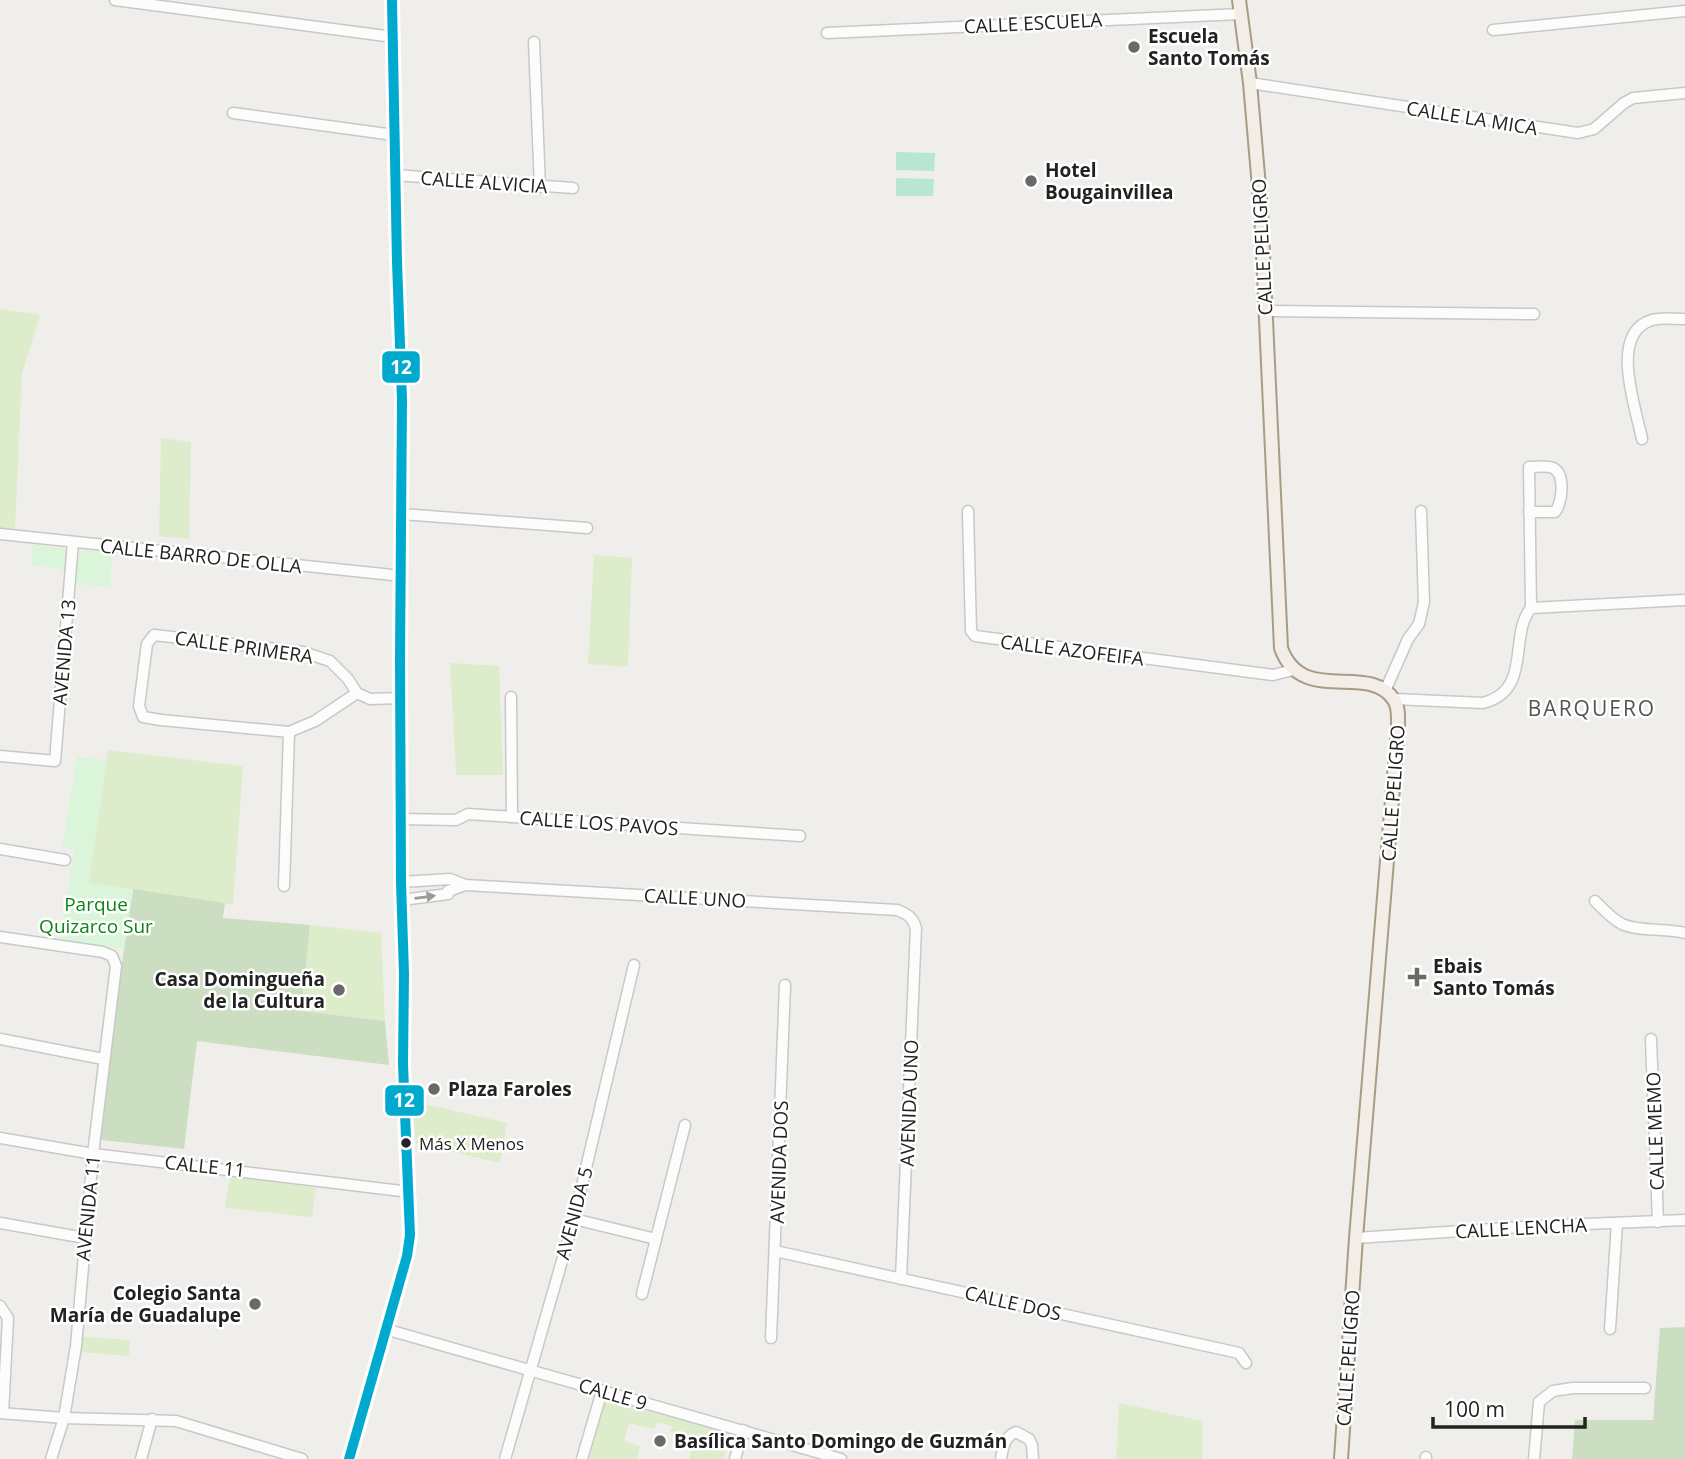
<svg xmlns="http://www.w3.org/2000/svg" width="1685" height="1459" font-family="'Open Sans',sans-serif">
<rect width="100%" height="100%" fill="#f0eeeb"/>
<!-- grass -->
<g fill="#ddeccb">
<polygon points="0,309 40,315 22,374 15,530 0,529"/>
<polygon points="161,438 191,442 189,539 159,536"/>
<polygon points="594,555 632,558 628,667 588,664"/>
<polygon points="450,663 499,666 503,775 456,775"/>
<polygon points="108,750 243,766 233,905 89,883"/>
<polygon points="310,925 381,933 385,1021 301,1011"/>
<polygon points="412,1101 507,1123 500,1163 416,1144"/>
<polygon points="230,1175 316,1188 312,1217 225,1208"/>
<polygon points="83,1337 130,1340 129,1356 79,1352"/>
<polygon points="606,1400 731,1433 723,1459 689,1459 695,1440 670,1432 672,1426 657,1422 654,1429 629,1423 624,1441 640,1446 637,1459 589,1459"/>
<polygon points="1119,1403 1203,1421 1202,1459 1116,1459"/>
</g>
<!-- forest -->
<g fill="#cbdec1">
<polygon points="133,889 225,903 223,918 310,925 301,1011 385,1021 389,1065 197,1041 184,1149 102,1140 96,1133"/>
<polygon points="1685,1327 1685,1459 1572,1459 1575,1420 1653,1420 1660,1328"/>
</g>
<!-- park -->
<g fill="#daf5da">
<polygon points="32,544 65,549 67,555 64,569 31,565"/>
<polygon points="87,550 112,552 110,587 75,584 79,552"/>
<polygon points="77,757 106,760 89,883 133,889 124,949 61,940 74,850 62,847"/>
</g>
<!-- pitch -->
<g fill="#b7e6d2">
<polygon points="896,152 935,153 934,171 896,170"/>
<polygon points="896,178 934,179 933,196 896,196"/>
</g>
<g fill="none" stroke-linecap="round" stroke-linejoin="round">
<defs>
<g id="minor">
<polyline points="115,0 393,37"/>
<polyline points="1493,30 1685,11"/>
<polyline points="827,33 1240,14"/>
<polyline points="534,42 540,187"/>
<polyline points="1250,83 1578,133 1594,129 1624,103 1633,98 1685,93"/>
<polyline points="233,113 394,135"/>
<polyline points="395,175 573,188"/>
<polyline points="1266,311 1534,314"/>
<path d="M1642,439C1636,408 1608,333 1652,320C1662,317 1675,319 1685,319"/>
<polyline points="968,511 971,631 975,636 1273,675 1293,670"/>
<path d="M1529,512H1555C1562,504 1566,474 1553,468C1547,465 1537,467 1529,467L1531,608"/>
<polyline points="402,514 587,528"/>
<polyline points="0,534 402,576"/>
<polyline points="1385,691 1408,639 1419,624 1424,602 1421,511"/>
<polyline points="357,693 315,721 289,732 161,720 143,717 139,706 147,644 154,635 303,652 330,661 348,679 357,693 370,699 401,698"/>
<polyline points="511,697 512,817"/>
<path d="M1394,699L1483,703C1533,690 1508,636 1531,608L1685,600"/>
<polyline points="0,756 55,761 73,542"/>
<polyline points="400,819 456,820 468,814 800,836"/>
<polyline points="0,849 65,860"/>
<path d="M401,882L450,879L465,885L897,910C908,914 913,918 916,928L901,1279"/>
<polyline points="284,886 289,732"/>
<polyline points="402,900 448,894 448,891 465,885"/>
<path d="M1595,901C1603,909 1612,919 1622,924C1640,932 1665,928 1685,933"/>
<polyline points="0,937 103,952 112,956 116,966 93,1154 76,1346 64,1418 51,1459"/>
<polyline points="0,1039 103,1059"/>
<polyline points="1651,1039 1658,1222"/>
<polyline points="0,1138 93,1154 410,1192"/>
<polyline points="574,1219 656,1239"/>
<polyline points="0,1223 85,1238"/>
<polyline points="1356,1238 1536,1226 1685,1220"/>
<polyline points="775,1251 1239,1353 1246,1363"/>
<polyline points="642,1294 685,1125"/>
<polyline points="0,1306 8,1318 3,1413"/>
<polyline points="385,1329 841,1459"/>
<polyline points="1610,1329 1617,1223"/>
<polyline points="771,1338 785,985"/>
<polyline points="0,1413 64,1418 176,1421 302,1459"/>
<polyline points="141,1459 152,1419"/>
<polyline points="349,1459 407,1256 410,1235 403,1064 404,974 401,882 400,659 402,400 397,262 392,0"/>
<polyline points="505,1459 574,1219 634,965"/>
<polyline points="582,1459 602,1391"/>
<polyline points="735,1459 743,1430"/>
<path d="M1001,1459C1003,1447 1004,1437 1016,1432L1029,1439L1032,1445L1033,1459"/>
<polyline points="1426,1459 1426,1457"/>
<polyline points="1534,1459 1539,1402 1553,1391 1573,1388 1645,1388"/>
</g>
<path id="major" d="M1239,0L1250,83L1261,210L1281,648C1302,707 1369,661 1394,700C1399,707 1398,718 1398,727L1356,1238L1341,1459"/>
</defs>
<!-- minor casing -->
<use href="#minor" stroke="#c9c8c7" stroke-width="13"/>
<!-- major casing -->
<use href="#major" stroke="#a79c86" stroke-width="16"/>
<!-- minor -->
<use href="#minor" stroke="#fdfcfc" stroke-width="10"/>
<!-- major -->
<use href="#major" stroke="#f3ede7" stroke-width="12"/>
<defs>
<polyline id="bus-1" points="349,1459 407,1256 410,1235 403,1064 404,974 401,882 400,659 402,400 397,262 392,0"/>
</defs>
<!-- bus-1 casing -->
<use href="#bus-1" stroke="#fff" stroke-width="16"/>
<!-- bus-1 -->
<use href="#bus-1" stroke="#00a9ce" stroke-width="10"/>
</g>
<!-- one-way arrows -->
<defs><path id="oneway-solid" d="M-6-.8H1V-3.2L6.5 0L1 3.2V.8H-6Z" transform="scale(1.75)"/></defs>
<use fill="#9a9a9a" href="#oneway-solid" transform="translate(425 897) rotate(-7)"/>
<!-- markers -->
<g fill="#6a6968" stroke="#fff" stroke-width="2.5">
<circle cx="1134" cy="47" r="7"/>
<circle cx="1031" cy="181" r="7"/>
<path d="M1413.5 966.5h7v7h7v7h-7v7h-7v-7h-7v-7h7z"/>
<circle cx="339" cy="990" r="7"/>
<circle cx="434" cy="1089" r="7"/>
<circle cx="255" cy="1304" r="7"/>
<circle cx="660" cy="1441" r="7"/>
</g>
<circle fill="#222" stroke="#fff" stroke-width="2.5" cx="406" cy="1143" r="6"/>
<g text-anchor="middle" stroke-width="5" stroke-linejoin="round" paint-order="stroke">
<!-- bus labels -->
<g font-size="17" fill="#222" stroke="#fff" text-anchor="start">
<text x="419" y="1150">Más X Menos</text>
</g>
<!-- street labels -->
<g font-size="19" fill="#222" stroke="#fff">
<text transform="translate(1033 23) rotate(-3)" y="7">CALLE ESCUELA</text>
<text transform="translate(1472 118) rotate(9)" y="7">CALLE LA MICA</text>
<text transform="translate(484 182) rotate(4)" y="7">CALLE ALVICIA</text>
<text transform="translate(1262 247) rotate(-93)" y="7">CALLE PELIGRO</text>
<text transform="translate(201 556) rotate(6)" y="7">CALLE BARRO DE OLLA</text>
<text transform="translate(244 647) rotate(8)" y="7">CALLE PRIMERA</text>
<text transform="translate(1072 650) rotate(7)" y="7">CALLE AZOFEIFA</text>
<text transform="translate(64 652) rotate(-85)" y="7">AVENIDA 13</text>
<text transform="translate(1393 793) rotate(-86)" y="7">CALLE PELIGRO</text>
<text transform="translate(599 823) rotate(4)" y="7">CALLE LOS PAVOS</text>
<text transform="translate(695 898) rotate(3)" y="7">CALLE UNO</text>
<text transform="translate(909 1103) rotate(-88)" y="7">AVENIDA UNO</text>
<text transform="translate(1655 1131) rotate(-92)" y="7">CALLE MEMO</text>
<text transform="translate(779 1162) rotate(-88)" y="7">AVENIDA DOS</text>
<text transform="translate(205 1166) rotate(6)" y="7">CALLE 11</text>
<text transform="translate(88 1208) rotate(-84)" y="7">AVENIDA 11</text>
<text transform="translate(574 1213) rotate(-75)" y="7">AVENIDA 5</text>
<text transform="translate(1521 1228) rotate(-3)" y="7">CALLE LENCHA</text>
<text transform="translate(1013 1303) rotate(13)" y="7">CALLE DOS</text>
<text transform="translate(1348 1358) rotate(-86)" y="7">CALLE PELIGRO</text>
<text transform="translate(613 1394) rotate(16)" y="7">CALLE 9</text>
</g>
<!-- poi labels -->
<g font-size="19" font-weight="bold" fill="#222" stroke="#fff" text-anchor="start">
<text x="1148" y="43">Escuela<tspan x="1148" dy="22">Santo Tomás</tspan></text>
<text x="1045" y="177">Hotel<tspan x="1045" dy="22">Bougainvillea</tspan></text>
<text x="1433" y="973">Ebais<tspan x="1433" dy="22">Santo Tomás</tspan></text>
<text x="325" y="986" text-anchor="end">Casa Domingueña<tspan x="325" dy="22">de la Cultura</tspan></text>
<text x="448" y="1096">Plaza Faroles</text>
<text x="241" y="1300" text-anchor="end">Colegio Santa<tspan x="241" dy="22">María de Guadalupe</tspan></text>
<text x="674" y="1448">Basílica Santo Domingo de Guzmán</text>
</g>
<!-- park labels -->
<g font-size="19" fill="#0c8416" stroke="#fff">
<text x="96" y="911">Parque<tspan x="96" dy="22">Quizarco Sur</tspan></text>
</g>
<!-- neighbourhood labels -->
<g font-size="21" letter-spacing="2" fill="#555" stroke="#fff">
<text x="1592" y="716">BARQUERO</text>
</g>
</g>
<g stroke="#fff" stroke-width="2.5">
<rect x="381" y="350" width="40" height="34" rx="7" fill="#00a9ce"/>
<rect x="384" y="1084" width="41" height="33" rx="7" fill="#00a9ce"/>
</g>
<g font-size="19" text-anchor="middle" font-weight="bold" fill="#fff">
<text x="401" y="374">12</text>
<text x="404" y="1107">12</text>
</g>
<!-- scale -->
<path d="M1433 1417v10h152v-10" fill="none" stroke="#222222" stroke-width="3.5"/>
<text x="1444" y="1417" font-size="21" fill="#222222" stroke="#ffffff" stroke-width="5" paint-order="stroke">100 m</text>
</svg>
